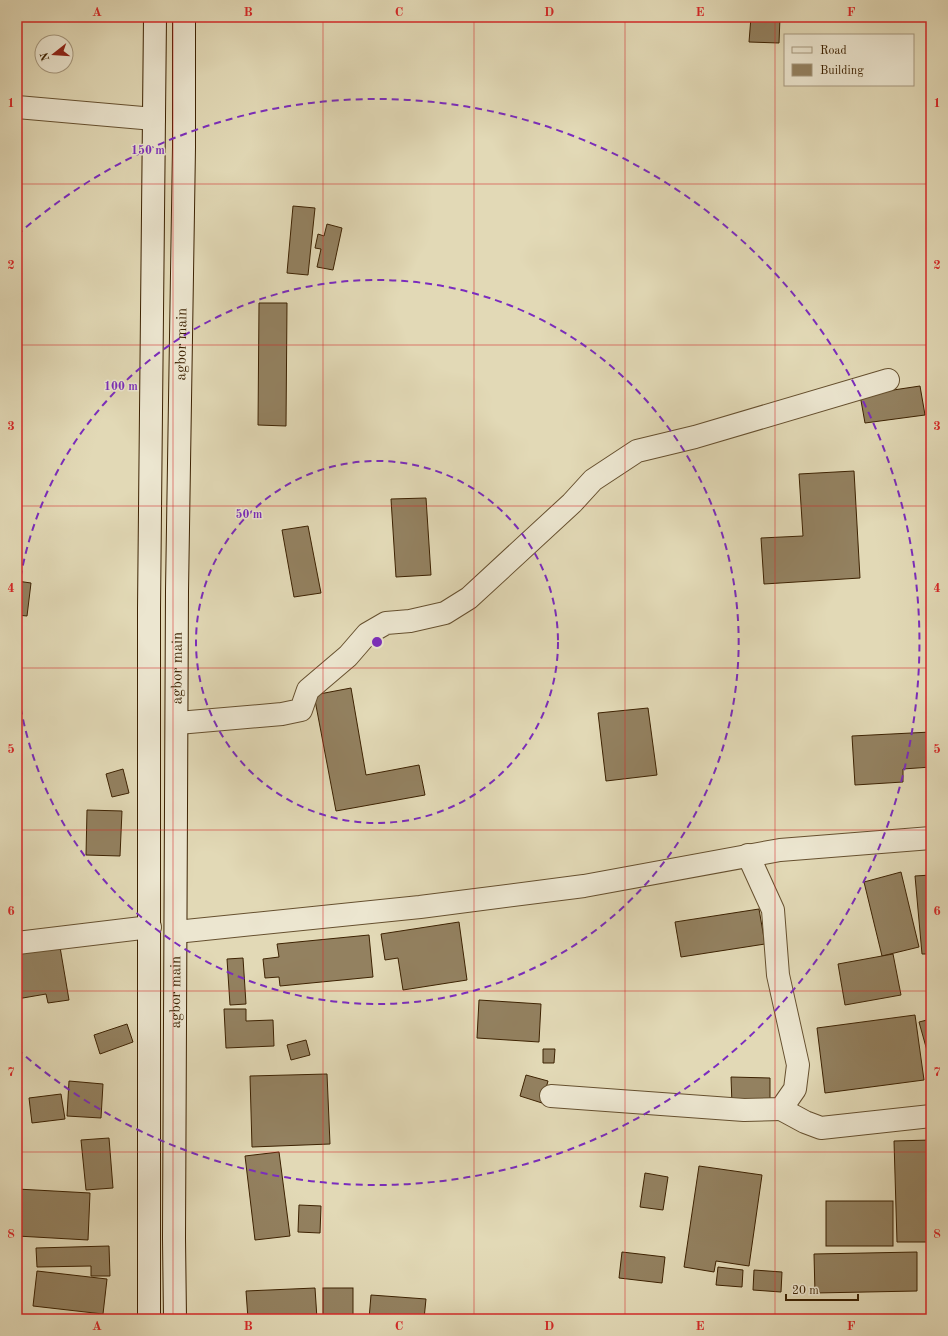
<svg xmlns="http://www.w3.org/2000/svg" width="948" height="1336" font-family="'Old Standard TT',serif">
<rect width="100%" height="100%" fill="#e2d9b6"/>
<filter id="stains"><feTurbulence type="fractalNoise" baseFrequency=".005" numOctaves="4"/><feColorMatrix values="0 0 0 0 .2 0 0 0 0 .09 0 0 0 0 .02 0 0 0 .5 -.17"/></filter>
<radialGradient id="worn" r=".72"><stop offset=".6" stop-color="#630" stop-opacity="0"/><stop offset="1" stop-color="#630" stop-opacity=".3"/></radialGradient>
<!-- building -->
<g fill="#938160" stroke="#3d2202">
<polygon points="751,17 780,17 779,43 749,42"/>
<polygon points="293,206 315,208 308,275 287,273"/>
<polygon points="327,224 342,228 333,270 317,267 321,249 315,248 318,234 324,236"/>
<polygon points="259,303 287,303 286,426 258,425"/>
<polygon points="920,386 925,415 865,423 860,395"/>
<polygon points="854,471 860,578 764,584 761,538 803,536 799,474"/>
<polygon points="426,498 431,575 396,577 391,499"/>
<polygon points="308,526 321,593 294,597 282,530"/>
<polygon points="17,581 31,583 27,616 17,615"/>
<polygon points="351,688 366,775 419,765 425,795 336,811 314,695"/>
<polygon points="648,708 657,775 606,781 598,713"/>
<polygon points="931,732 931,767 903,769 903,782 855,785 852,736"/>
<polygon points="123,769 129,793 112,797 106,774"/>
<polygon points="87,810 122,811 120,856 86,855"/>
<polygon points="901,872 919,947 882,956 864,882"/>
<polygon points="931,875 931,954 922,954 915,876"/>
<polygon points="759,909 765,944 681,957 675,922"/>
<polygon points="459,922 467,980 403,990 398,958 385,960 381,934"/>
<polygon points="369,935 373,977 280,986 279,977 265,978 263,959 279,957 277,944"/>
<polygon points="60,947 69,1000 48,1003 46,994 17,999 17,954"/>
<polygon points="893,954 901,995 845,1005 838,964"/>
<polygon points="243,958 246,1004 230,1005 227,959"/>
<polygon points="479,1000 541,1004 539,1042 477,1038"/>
<polygon points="224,1009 246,1009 246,1021 273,1020 274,1046 226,1048"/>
<polygon points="915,1015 924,1080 825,1093 817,1028"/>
<polygon points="931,1019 931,1065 919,1022"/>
<polygon points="127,1024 133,1042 100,1054 94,1035"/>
<polygon points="306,1040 310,1055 291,1060 287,1045"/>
<polygon points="543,1049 555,1049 554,1063 543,1063"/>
<polygon points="327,1074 330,1144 252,1147 250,1076"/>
<polygon points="526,1075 548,1081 542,1103 520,1096"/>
<polygon points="731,1077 770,1078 770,1105 732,1105"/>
<polygon points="69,1081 103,1084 101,1118 67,1116"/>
<polygon points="61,1094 65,1119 32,1123 29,1098"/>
<polygon points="109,1138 113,1188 86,1190 81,1140"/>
<polygon points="931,1140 931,1242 897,1242 894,1141"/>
<polygon points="279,1152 290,1236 255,1240 245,1156"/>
<polygon points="699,1166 762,1175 749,1266 716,1261 714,1272 684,1267"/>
<polygon points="645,1173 668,1177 663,1210 640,1207"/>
<polygon points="17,1189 90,1193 88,1240 17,1236"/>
<rect x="826" y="1201" width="67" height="45"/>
<polygon points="299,1205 321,1206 320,1233 298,1232"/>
<polygon points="109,1246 110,1276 91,1276 91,1266 37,1267 36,1248"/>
<polygon points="622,1252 665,1257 662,1283 619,1278"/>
<polygon points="917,1252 917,1291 815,1293 814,1254"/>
<polygon points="718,1267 743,1270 742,1287 716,1285"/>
<polygon points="754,1270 782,1272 781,1292 753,1290"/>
<polygon points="37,1271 107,1279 103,1314 33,1306"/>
<polygon points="315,1288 317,1319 248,1319 246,1291"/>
<rect x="323" y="1288" width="30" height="31"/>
<polygon points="371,1295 426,1299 424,1319 369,1319"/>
<polygon points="102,1316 102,1319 61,1319"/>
</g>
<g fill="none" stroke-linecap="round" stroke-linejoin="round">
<defs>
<g id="minor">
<polyline points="17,107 154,119"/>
<polyline points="178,723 282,714 301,710 308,690 348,656 367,634 386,623 410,621 445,613 469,598 572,503 593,480 637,451 695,437 888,380"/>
<polyline points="176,932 420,907 584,886 780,850 931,838"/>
<polyline points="17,943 150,927"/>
<polyline points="551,1096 744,1110 781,1109 795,1089 798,1065 778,975 773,910 748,855"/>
<polyline points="781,1109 805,1122 821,1128 931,1116"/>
</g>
<g id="secondary">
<polyline points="149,1319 149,609 155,17"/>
<path id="s1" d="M175,1319L174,1238L177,591L184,147V17"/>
</g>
</defs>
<!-- minor casing -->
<use href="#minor" stroke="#66502f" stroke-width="24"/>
<!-- secondary casing -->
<use href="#secondary" stroke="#3d2202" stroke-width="24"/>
<!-- minor -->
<use href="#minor" stroke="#ece6d0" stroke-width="22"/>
<!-- secondary -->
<use href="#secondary" stroke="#ece6d0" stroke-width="22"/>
</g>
<!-- grid -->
<path fill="none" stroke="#d62828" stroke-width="1" stroke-opacity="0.55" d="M173,17V1319M323,17V1319M474,17V1319M625,17V1319M775,17V1319M17,184H931M17,345H931M17,506H931M17,668H931M17,830H931M17,991H931M17,1152H931"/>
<!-- distance rings -->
<g fill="none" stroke="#7b2cbf" stroke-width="2" stroke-dasharray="7 5">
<circle cx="377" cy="642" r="181"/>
<path d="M17 601A362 362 0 1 1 17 683"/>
<path d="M17 235A543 543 0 1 1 17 1049"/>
</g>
<g text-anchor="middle" stroke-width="3" stroke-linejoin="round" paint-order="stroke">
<!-- street labels -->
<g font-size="15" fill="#3d2202" stroke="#ece6d0">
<text dy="5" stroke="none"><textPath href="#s1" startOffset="975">agbor main</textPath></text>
<text dy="5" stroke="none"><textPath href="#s1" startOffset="651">agbor main</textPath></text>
<text dy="5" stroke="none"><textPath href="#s1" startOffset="327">agbor main</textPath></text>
</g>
</g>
<circle cx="377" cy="642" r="6" fill="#7b2cbf" stroke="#ece6d0" stroke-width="2"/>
<g font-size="12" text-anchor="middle" font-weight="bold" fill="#7b2cbf" stroke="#ece6d0" stroke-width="3" stroke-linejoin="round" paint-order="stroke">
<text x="148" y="154">150 m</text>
<text x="121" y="390">100 m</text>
<text x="249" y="518">50 m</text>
</g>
<!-- margin -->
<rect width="948" height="1336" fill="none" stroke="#e2d9b6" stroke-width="44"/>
<!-- legend -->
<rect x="784" y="34" width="130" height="52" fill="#ece6d0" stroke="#a6987e"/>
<rect x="792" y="47" width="20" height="6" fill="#ece6d0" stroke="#a6987e"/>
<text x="820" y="54" font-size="12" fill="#3d2202">Road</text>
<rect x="792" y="64" width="20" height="12" fill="#938160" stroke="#a6987e"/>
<text x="820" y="74" font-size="12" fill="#3d2202">Building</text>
<!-- north arrow -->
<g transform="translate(54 54) rotate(253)"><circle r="19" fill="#ece6d0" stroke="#a6987e"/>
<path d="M0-3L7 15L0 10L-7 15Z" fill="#8f2418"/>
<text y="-6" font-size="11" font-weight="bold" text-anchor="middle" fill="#3d2202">N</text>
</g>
<!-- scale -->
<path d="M786 1294v6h72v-6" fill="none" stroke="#3d2202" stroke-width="2"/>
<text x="792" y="1294" font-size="12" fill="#3d2202" stroke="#ece6d0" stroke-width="3" paint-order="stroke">20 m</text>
<rect x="22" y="22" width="904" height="1292" fill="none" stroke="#d62828" stroke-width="1.5"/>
<g font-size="13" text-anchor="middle" font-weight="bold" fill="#d62828">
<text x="97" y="16">A</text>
<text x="248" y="16">B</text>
<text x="399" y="16">C</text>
<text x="549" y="16">D</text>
<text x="700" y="16">E</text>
<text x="851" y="16">F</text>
<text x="11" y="107">1</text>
<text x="937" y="107">1</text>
<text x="11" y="269">2</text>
<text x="937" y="269">2</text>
<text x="11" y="430">3</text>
<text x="937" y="430">3</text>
<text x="11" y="592">4</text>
<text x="937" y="592">4</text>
<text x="11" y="753">5</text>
<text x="937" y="753">5</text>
<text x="11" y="915">6</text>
<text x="937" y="915">6</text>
<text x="11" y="1076">7</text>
<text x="937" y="1076">7</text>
<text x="11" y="1238">8</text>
<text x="937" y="1238">8</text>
<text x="97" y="1330">A</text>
<text x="248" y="1330">B</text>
<text x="399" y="1330">C</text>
<text x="549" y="1330">D</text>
<text x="700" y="1330">E</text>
<text x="851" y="1330">F</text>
</g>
<rect width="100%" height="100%" filter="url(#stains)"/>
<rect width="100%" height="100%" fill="url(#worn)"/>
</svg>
